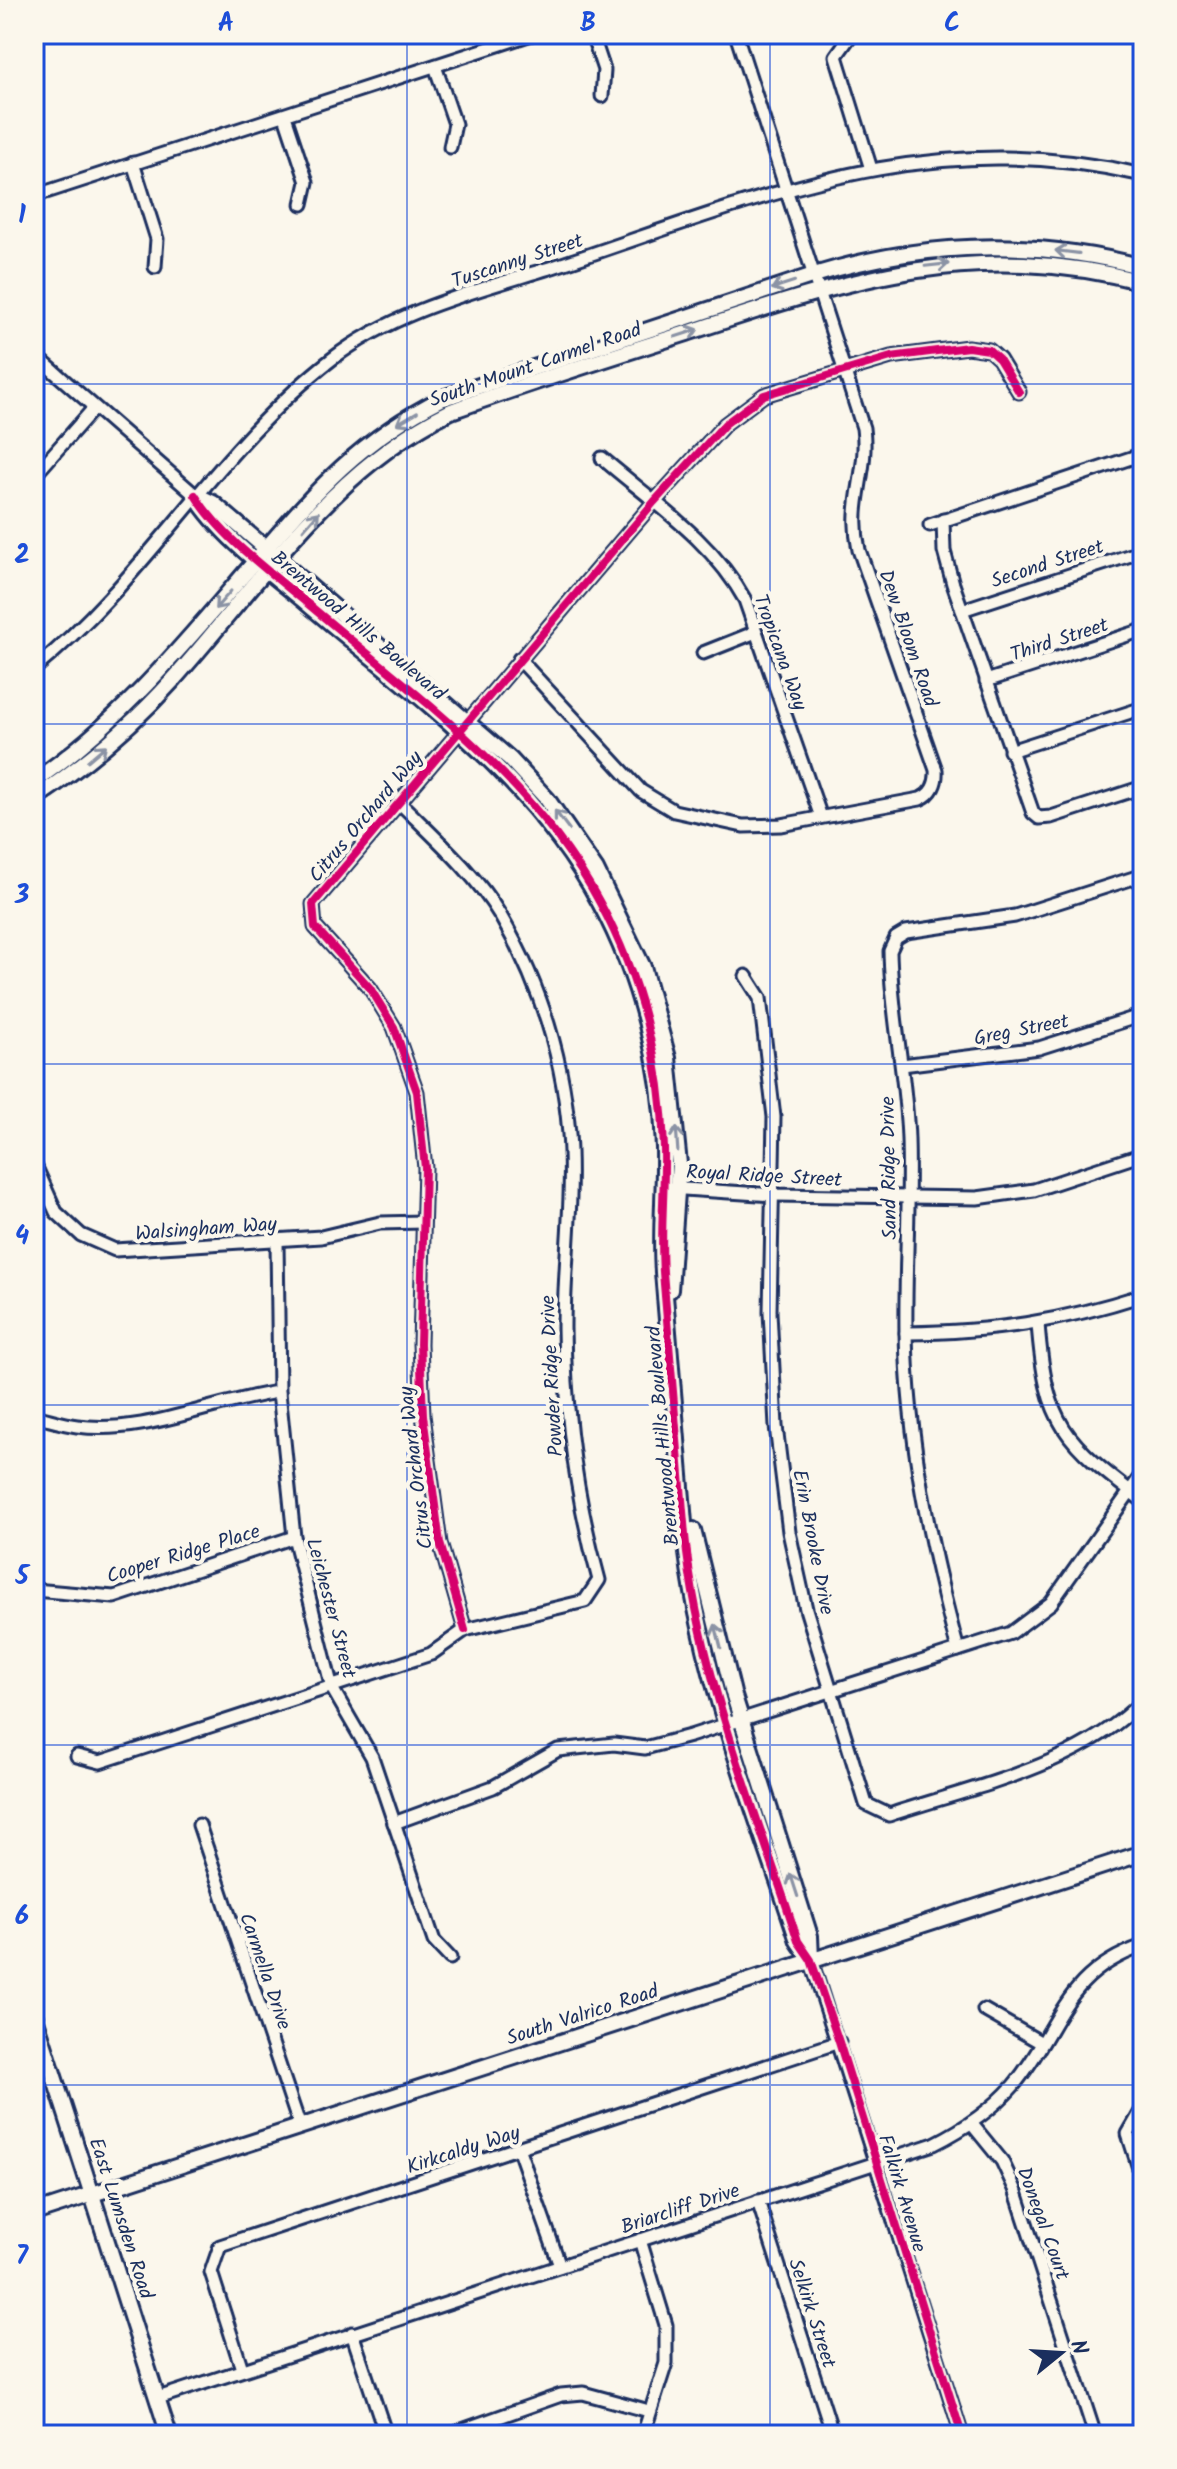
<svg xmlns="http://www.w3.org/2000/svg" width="1177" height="2469" font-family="Kalam,sans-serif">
<rect width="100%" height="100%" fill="#fbf7ec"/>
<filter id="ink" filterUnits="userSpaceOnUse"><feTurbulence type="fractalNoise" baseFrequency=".0125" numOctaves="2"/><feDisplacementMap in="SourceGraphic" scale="16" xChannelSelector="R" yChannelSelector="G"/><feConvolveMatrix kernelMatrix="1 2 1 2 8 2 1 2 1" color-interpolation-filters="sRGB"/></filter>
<g filter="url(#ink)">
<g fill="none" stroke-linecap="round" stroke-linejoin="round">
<defs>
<g id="minor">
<polyline points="592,34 604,70 602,96"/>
<polyline points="858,34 851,35 836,56 871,169"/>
<polyline points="1123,34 1143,38"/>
<polyline points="435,66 455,124 450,147"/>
<polyline points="285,116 307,182 302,204"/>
<polyline points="133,163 157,239 155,267"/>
<polyline points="34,196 532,34"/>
<polyline points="34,354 195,495"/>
<path d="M602,458C652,501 713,541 745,600L821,817"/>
<polyline points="34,476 94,408"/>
<polyline points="943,520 944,551 953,584 1033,813 1039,818 1051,817 1143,787"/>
<polyline points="930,525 1143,454"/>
<polyline points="962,610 1143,551"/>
<polyline points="703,653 756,632"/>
<path d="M519,659L641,791L674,811L743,826L781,825L920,799C932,794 937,783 936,770L859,550C848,502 869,473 863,428L736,34"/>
<path d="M34,669C146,579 218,447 332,359C398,308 485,289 562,264C763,197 926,124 1143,175"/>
<polyline points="986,681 1143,630"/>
<polyline points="1010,751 1143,708"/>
<path d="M746,976L760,998L774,1117L770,1312L776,1426L789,1532L806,1609L866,1804L889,1815C973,1787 1080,1766 1143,1700"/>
<polyline points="902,1065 1039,1048 1143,1015"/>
<polyline points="34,1163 56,1212 81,1235 115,1250 321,1237 380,1223 423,1222"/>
<polyline points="669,1188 775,1195 977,1198 1034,1190 1143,1154"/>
<polyline points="277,1241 279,1392 294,1537 332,1688 372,1757 434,1941 450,1958"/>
<path d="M1038,1324C1046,1426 1064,1441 1143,1501"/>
<path d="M906,1333C994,1332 1059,1322 1143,1295"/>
<path d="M34,1416C48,1419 62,1424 77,1426C147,1435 211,1401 279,1392"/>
<polyline points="34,1590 114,1597 294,1537"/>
<polyline points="465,1630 440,1543 423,1415 420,1344 425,1168 417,1092 394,1027 370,988 315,927 313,904 654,502 725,424 764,395 891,357 968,347 989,350 999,359 1019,392"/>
<path d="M958,1650C930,1546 908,1441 906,1333C905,1268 910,1204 908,1139C906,1076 891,1014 890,951L896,938L906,932L1015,916L1143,875"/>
<path d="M77,1756L100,1762L431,1654L465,1630L585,1601L599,1580C576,1497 565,1415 564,1328C564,1264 574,1198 569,1134C563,1057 539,982 500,915C474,872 434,837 399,802"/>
<polyline points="394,1823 493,1787 558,1750 614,1744 645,1748 690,1736 1011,1633 1051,1603 1143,1473"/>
<polyline points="199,1825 300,2127"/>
<polyline points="811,1960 962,2435"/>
<polyline points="984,2010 1040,2042"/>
<polyline points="1143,2108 1128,2134 1143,2181"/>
<polyline points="971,2123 1002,2161 1015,2189 1095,2435"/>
<polyline points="519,2150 560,2266"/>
<polyline points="758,2201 833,2435"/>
<polyline points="640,2240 666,2325 666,2363 643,2435"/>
<polyline points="352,2333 386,2435"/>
<polyline points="242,2369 211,2272 220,2246 839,2042"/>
<path d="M158,2398L934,2144C964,2129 991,2111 1013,2086C1061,2029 1061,1974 1143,1946"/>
<polyline points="448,2435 561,2395 583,2393 649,2411"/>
</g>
<g id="tertiary">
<path d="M195,495C219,535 272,574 308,604C414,694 533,777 600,903C640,977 662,1064 664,1148C665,1189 660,1231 663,1272C670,1360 677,1448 685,1535C698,1671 756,1811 798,1941L811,1960"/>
<polyline points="196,495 213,503 510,759 547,799 596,870 643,967 668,1058 679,1164 670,1290"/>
<path d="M34,781C117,725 180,649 245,573C309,499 353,443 443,398L814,275C922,242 1034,238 1143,267"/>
<path d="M34,799C85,765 132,726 173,680C259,584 332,469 451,411C529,383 608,358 687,333C849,280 971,238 1143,282"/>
<polyline points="693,1530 733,1693 810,1936 811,1960"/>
<polyline points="34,2014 169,2435"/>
<polyline points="34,2213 1143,1853"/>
</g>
</defs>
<!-- minor casing -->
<use href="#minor" stroke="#1b2f5e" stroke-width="17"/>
<!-- tertiary casing -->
<use href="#tertiary" stroke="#1b2f5e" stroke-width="20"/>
<!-- minor -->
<use href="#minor" stroke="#fbf7ec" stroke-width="11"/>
<!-- tertiary -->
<use href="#tertiary" stroke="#fbf7ec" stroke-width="14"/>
<defs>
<g id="cycleway">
<path d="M195,495C219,535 272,574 308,604C414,694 533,777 600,903C640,977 662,1064 664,1148C665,1189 660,1231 663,1272C670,1360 677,1448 685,1535C698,1671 756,1811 798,1941L811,1960L839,2042L962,2435"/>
<polyline points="465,1630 440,1543 423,1415 420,1344 425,1168 417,1092 394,1027 370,988 315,927 313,904 654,502 725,424 764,395 891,357 968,347 989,350 999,359 1019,392"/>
</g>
</defs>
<!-- cycleway casing -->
<use href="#cycleway" stroke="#fbf7ec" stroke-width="13"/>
<!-- cycleway -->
<use href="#cycleway" stroke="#d6006c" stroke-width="8"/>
</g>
<!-- one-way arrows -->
<defs><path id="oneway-shaft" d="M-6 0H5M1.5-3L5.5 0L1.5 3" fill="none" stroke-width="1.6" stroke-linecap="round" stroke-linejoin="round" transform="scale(2)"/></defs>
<g stroke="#8b93a5">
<use href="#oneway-shaft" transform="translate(1067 252) rotate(-173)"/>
<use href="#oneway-shaft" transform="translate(937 265) rotate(-6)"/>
<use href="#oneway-shaft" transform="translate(783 285) rotate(162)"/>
<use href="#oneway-shaft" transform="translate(687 333) rotate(-18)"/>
<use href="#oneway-shaft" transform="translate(407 418) rotate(149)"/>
<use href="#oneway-shaft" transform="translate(311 521) rotate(-49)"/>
<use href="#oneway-shaft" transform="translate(223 600) rotate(131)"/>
<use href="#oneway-shaft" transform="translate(97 753) rotate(-40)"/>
<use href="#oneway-shaft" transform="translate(562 820) rotate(-127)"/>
<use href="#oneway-shaft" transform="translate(677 1139) rotate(-94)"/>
<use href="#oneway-shaft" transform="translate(718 1636) rotate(-104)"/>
<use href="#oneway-shaft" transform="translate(794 1885) rotate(-108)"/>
</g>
</g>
<!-- grid -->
<path fill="none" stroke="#1d4ed8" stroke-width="2" stroke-opacity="0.55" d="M407,34V2435M770,34V2435M34,384H1143M34,724H1143M34,1064H1143M34,1405H1143M34,1745H1143M34,2085H1143"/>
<g text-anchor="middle" stroke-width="8" stroke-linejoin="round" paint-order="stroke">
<!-- street labels -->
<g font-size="20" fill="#1b2f5e" stroke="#fbf7ec">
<text transform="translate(517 260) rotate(-18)" y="7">Tuscanny Street</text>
<text transform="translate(535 364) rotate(-19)" y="7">South Mount Carmel Road</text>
<text transform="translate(1047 563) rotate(-18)" y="7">Second Street</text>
<text transform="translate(359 625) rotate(40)" y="7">Brentwood Hills Boulevard</text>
<text transform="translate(909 638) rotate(71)" y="7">Dew Bloom Road</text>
<text transform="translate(1059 639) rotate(-18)" y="7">Third Street</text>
<text transform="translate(781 652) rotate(70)" y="7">Tropicana Way</text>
<text transform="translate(365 816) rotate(-50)" y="7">Citrus Orchard Way</text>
<text transform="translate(1021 1029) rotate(-11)" y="7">Greg Street</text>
<text transform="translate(888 1168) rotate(-91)" y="7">Sand Ridge Drive</text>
<text transform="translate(764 1175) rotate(3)" y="7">Royal Ridge Street</text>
<text transform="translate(206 1228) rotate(-4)" y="7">Walsingham Way</text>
<text transform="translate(551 1376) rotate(-93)" y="7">Powder Ridge Drive</text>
<text transform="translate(662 1436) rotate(-95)" y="7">Brentwood Hills Boulevard</text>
<text transform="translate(415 1468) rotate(-97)" y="7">Citrus Orchard Way</text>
<text transform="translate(814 1542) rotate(79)" y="7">Erin Brooke Drive</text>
<text transform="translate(183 1553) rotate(-17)" y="7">Cooper Ridge Place</text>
<text transform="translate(332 1608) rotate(75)" y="7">Leichester Street</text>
<text transform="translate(266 1971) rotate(71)" y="7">Carmella Drive</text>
<text transform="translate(582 2014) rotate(-18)" y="7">South Valrico Road</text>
<text transform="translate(463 2149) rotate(-18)" y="7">Kirkcaldy Way</text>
<text transform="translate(903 2193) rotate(73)" y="7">Falkirk Avenue</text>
<text transform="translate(680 2208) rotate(-18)" y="7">Briarcliff Drive</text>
<text transform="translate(122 2218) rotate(72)" y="7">East Lumsden Road</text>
<text transform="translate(1044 2223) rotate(70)" y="7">Donegal Court</text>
<text transform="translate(813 2313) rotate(72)" y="7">Selkirk Street</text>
</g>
</g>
<!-- margin -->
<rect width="1177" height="2469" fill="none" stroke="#fbf7ec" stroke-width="88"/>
<!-- north arrow -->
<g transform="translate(1061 2353) rotate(72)" stroke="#fbf7ec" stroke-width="6" paint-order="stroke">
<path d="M0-6L14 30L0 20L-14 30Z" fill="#1b2f5e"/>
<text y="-12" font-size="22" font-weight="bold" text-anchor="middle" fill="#1b2f5e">N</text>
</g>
<rect x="44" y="44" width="1089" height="2381" fill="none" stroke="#1d4ed8" stroke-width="3"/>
<g font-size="26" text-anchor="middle" font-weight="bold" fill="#1d4ed8">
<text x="226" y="31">A</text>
<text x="588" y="31">B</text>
<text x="952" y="31">C</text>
<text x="22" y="223">1</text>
<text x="22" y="563">2</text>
<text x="22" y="903">3</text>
<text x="22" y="1244">4</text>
<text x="22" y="1584">5</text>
<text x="22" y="1924">6</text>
<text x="22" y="2264">7</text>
</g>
</svg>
